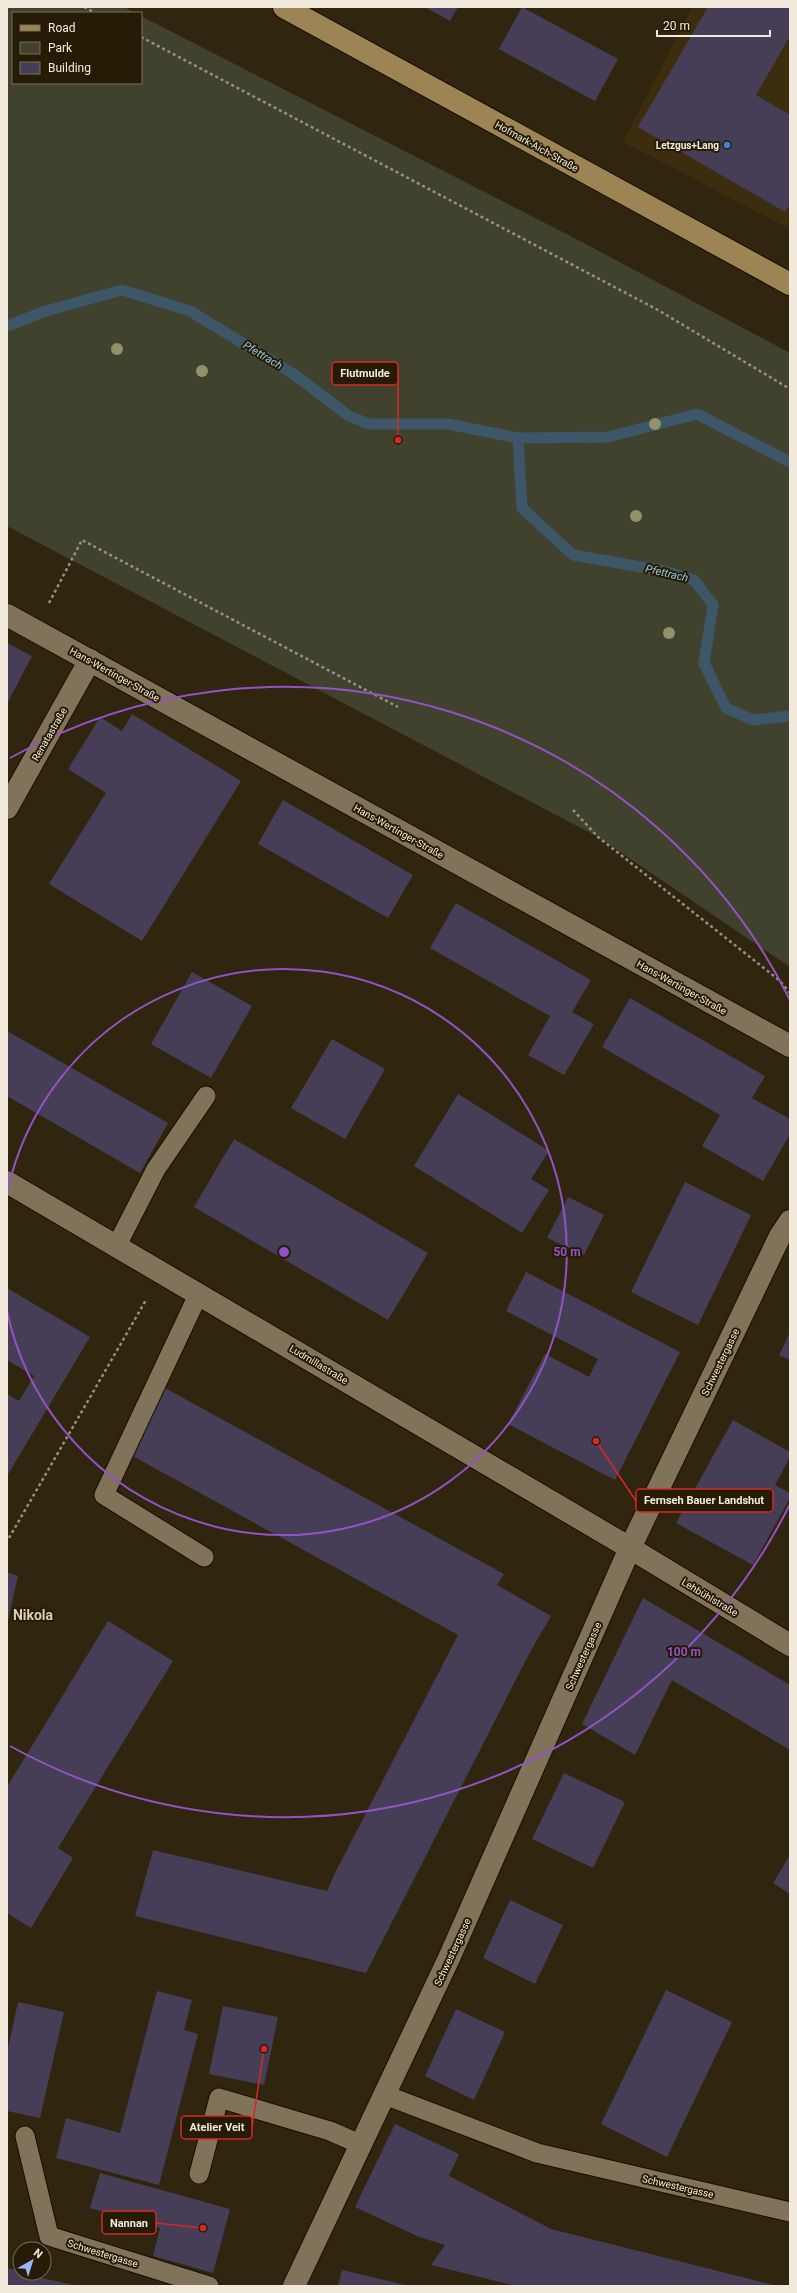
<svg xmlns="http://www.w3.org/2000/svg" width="797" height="2293" font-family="Roboto,sans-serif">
<rect width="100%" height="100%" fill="#30250f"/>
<!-- built -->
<polygon fill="#3c2d0f" points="692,7 790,7 790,229 623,142"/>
<!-- green -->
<polygon fill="#40422e" points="7,7 124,7 135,13 13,13 13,83 141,83 141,16 582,242 790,353 790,967 598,837 7,526"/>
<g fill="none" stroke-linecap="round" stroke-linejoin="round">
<!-- stream -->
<g stroke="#3d5668" stroke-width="11">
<polyline points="7,326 46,311 122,290 190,311 295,375 349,416 369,424 448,424 518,438 522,508 573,555 664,571 694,580 713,605 704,663 726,708 753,720 790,716"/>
<polyline points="518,438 608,437 697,414 790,462"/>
</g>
</g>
<!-- building -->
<g fill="#463e56">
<polygon points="425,7 458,7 450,21"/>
<polygon points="522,7 618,59 595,101 499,49"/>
<polygon points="708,7 790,7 790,36 756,95 790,115 790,204 785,212 638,127"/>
<polygon points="7,643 32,656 7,704"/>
<polygon points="132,714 241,781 142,941 49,884 106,793 68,769 100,717 122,731"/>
<polygon points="283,800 413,875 388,918 258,844"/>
<polygon points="456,903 591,980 572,1012 594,1024 564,1075 528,1055 550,1016 430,948"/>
<polygon points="192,972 252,1006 211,1078 151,1044"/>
<polygon points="630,998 765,1076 752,1098 790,1119 790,1134 763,1181 702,1146 720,1115 602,1047"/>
<polygon points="7,1031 168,1123 140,1173 7,1096"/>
<polygon points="332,1039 385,1069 345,1139 291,1108"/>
<polygon points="458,1094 549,1151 531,1179 549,1190 522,1233 414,1166"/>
<polygon points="234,1139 428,1253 388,1320 194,1207"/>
<polygon points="685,1182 751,1215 698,1325 631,1292"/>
<polygon points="568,1197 604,1215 584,1255 547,1238"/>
<polygon points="526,1272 680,1352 615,1480 508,1424 545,1354 589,1377 598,1359 506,1311"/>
<polygon points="7,1288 90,1337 7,1476 7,1394 19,1401 34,1376 7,1360"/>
<polygon points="790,1332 790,1360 779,1355"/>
<polygon points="165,1388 504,1574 497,1585 551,1616 529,1654 366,1973 135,1916 153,1850 327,1891 335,1873 458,1635 129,1454"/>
<polygon points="733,1420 790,1452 790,1457 775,1485 790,1493 790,1498 753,1565 676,1523"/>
<polygon points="7,1572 18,1576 8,1620 7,1620"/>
<polygon points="643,1598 790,1685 790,1750 672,1680 635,1755 582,1724"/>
<polygon points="108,1621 173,1661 58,1848 73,1858 31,1928 7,1913 7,1787"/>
<polygon points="564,1773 625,1802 593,1868 532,1839"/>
<polygon points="790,1855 790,1894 773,1883"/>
<polygon points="510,1900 563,1925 535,1984 483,1958"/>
<polygon points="666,1990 732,2022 667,2157 601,2124"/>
<polygon points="157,1991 192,2000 184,2030 198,2034 159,2185 56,2158 66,2118 120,2133"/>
<polygon points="18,2002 64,2012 40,2118 7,2111 7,2053"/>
<polygon points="223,2006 278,2017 264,2085 209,2074"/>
<polygon points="456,2009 505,2032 474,2100 425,2076"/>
<polygon points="395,2124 459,2154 449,2176 551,2229 778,2286 516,2286 431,2265 445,2245 419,2237 355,2207"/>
<polygon points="100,2173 230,2209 213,2273 153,2256 160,2228 90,2208"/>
<polygon points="7,2268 20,2271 20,2273 78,2286 7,2286"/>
<polygon points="342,2270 406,2285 406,2286 338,2286"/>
</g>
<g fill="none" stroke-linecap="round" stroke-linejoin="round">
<defs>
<g id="lane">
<polyline points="117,1245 156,1169 206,1096"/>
<polyline points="199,1293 104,1495 204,1557"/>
<polyline points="385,2095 537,2153 790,2212"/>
<polyline points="25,2136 49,2236 209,2286"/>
<polyline points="199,2174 219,2098 330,2131 362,2145"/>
</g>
<g id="street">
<polyline points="7,615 790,1046"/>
<polyline points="7,808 90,660"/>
<polyline points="7,1182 630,1548 790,1645"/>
<polyline points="294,2286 450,1956 630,1548 780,1236 790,1221"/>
</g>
<polyline id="primary" points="284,7 790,284"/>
</defs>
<!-- lane casing -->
<use href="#lane" stroke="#180e00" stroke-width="21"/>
<!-- street casing -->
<use href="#street" stroke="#180e00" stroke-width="24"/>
<!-- primary casing -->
<use href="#primary" stroke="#180e00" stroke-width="24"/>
<!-- path -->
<g stroke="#99917f" stroke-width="2.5" stroke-dasharray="3 3" stroke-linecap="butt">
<polyline points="84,7 95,13"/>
<polyline points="141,37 658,310 790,389"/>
<polyline points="49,603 82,540 398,707"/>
<polyline points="573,810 598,837 779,980 790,993"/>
<polyline points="9,1538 146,1300"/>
</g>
<!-- lane -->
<use href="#lane" stroke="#80735a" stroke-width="19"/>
<!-- street -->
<use href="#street" stroke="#80735a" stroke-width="22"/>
<!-- primary -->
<use href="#primary" stroke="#9c8454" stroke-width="22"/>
</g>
<!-- trees -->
<g fill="#929168">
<circle cx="117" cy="349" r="6"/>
<circle cx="202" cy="371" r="6"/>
<circle cx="655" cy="424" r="6"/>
<circle cx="636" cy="516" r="6"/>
<circle cx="669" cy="633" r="6"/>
</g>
<!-- distance rings -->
<g fill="none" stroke="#9352c5" stroke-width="2">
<path d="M7 1193A283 283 0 1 1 7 1311"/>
<path d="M790 1504A565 565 0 0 1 10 1746M10 758A565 565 0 0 1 790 1000"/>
</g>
<!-- markers -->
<circle fill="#3f7fe0" stroke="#261c05" stroke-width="1.5" cx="727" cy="145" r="4"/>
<g text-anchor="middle" stroke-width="4" stroke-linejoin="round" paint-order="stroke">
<!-- poi labels -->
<g font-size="10" font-weight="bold" fill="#f2ebdd" stroke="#261c05" text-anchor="end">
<text x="719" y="149">Letzgus+Lang</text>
</g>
<!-- street labels -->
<g font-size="10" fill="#f2ebdd" stroke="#261c05">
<text transform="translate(537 146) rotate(29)" y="4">Hofmark-Aich-Straße</text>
<text transform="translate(115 674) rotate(29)" y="4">Hans-Wertinger-Straße</text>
<text transform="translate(49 734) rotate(-60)" y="4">Renatastraße</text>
<text transform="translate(399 831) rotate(29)" y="4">Hans-Wertinger-Straße</text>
<text transform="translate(682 987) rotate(29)" y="4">Hans-Wertinger-Straße</text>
<text transform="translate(720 1362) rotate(-64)" y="4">Schwestergasse</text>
<text transform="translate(319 1364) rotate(31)" y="4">Ludmillastraße</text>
<text transform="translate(710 1597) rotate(31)" y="4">Lehbühlstraße</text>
<text transform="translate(583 1656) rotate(-66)" y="4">Schwestergasse</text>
<text transform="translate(452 1952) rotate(-65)" y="4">Schwestergasse</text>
<text transform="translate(678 2186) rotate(13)" y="4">Schwestergasse</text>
<text transform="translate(103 2253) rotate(17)" y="4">Schwestergasse</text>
</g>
<!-- water labels -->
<g font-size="11" font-style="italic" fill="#95c7ea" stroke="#261c05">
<text transform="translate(263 355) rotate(31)" y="4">Pfettrach</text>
<text transform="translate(667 573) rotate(13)" y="4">Pfettrach</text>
</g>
<!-- district labels -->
<g font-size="14" font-weight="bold" fill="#dbcdb2" stroke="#261c05">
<text x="33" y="1620">Nikola</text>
</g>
</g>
<circle cx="284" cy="1252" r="6" fill="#9352c5" stroke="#261c05" stroke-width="2"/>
<g font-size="12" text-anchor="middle" font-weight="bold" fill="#9352c5" stroke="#261c05" stroke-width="4" stroke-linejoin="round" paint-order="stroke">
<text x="567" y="1256">50 m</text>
<text x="684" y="1656">100 m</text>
</g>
<!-- callouts -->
<path fill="none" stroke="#d62828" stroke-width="1.5" d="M398 440L398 374M596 1441L636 1501M264 2049L252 2127M203 2228L156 2223"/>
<g fill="#d62828" stroke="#261c05" stroke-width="1.5">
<circle cx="398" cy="440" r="4"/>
<circle cx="596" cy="1441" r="4"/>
<circle cx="264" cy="2049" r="4"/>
<circle cx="203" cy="2228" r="4"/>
</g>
<g fill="#261c05" stroke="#d62828" stroke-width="1.5">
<rect x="332" y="362" width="66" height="23" rx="4"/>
<rect x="636" y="1489" width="137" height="23" rx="4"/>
<rect x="181" y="2116" width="71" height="23" rx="4"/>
<rect x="102" y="2211" width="54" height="23" rx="4"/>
</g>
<g font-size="11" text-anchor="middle" font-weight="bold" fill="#f2ebdd">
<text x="365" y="377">Flutmulde</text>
<text x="704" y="1504">Fernseh Bauer Landshut</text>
<text x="217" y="2131">Atelier Veit</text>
<text x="129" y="2227">Nannan</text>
</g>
<!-- border -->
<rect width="797" height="2293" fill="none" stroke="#f2ebdd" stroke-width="16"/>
<!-- legend -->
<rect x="12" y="12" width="130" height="72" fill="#261c05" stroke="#786f5b"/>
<rect x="20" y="25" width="20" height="6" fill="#9c8454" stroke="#786f5b"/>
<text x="48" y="32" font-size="12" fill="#f2ebdd">Road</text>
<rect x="20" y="42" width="20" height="12" fill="#40422e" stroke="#786f5b"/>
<text x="48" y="52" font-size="12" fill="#f2ebdd">Park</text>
<rect x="20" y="62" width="20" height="12" fill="#463e56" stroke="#786f5b"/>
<text x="48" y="72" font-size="12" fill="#f2ebdd">Building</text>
<!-- north arrow -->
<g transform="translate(32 2261) rotate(39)"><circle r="19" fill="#261c05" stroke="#786f5b"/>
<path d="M0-3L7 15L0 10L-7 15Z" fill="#9eb4fd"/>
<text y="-6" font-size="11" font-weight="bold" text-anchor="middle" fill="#f2ebdd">N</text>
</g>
<!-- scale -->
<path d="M657 30v6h113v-6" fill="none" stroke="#f2ebdd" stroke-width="2"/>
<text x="663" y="30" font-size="12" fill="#f2ebdd" stroke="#261c05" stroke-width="3" paint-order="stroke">20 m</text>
</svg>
